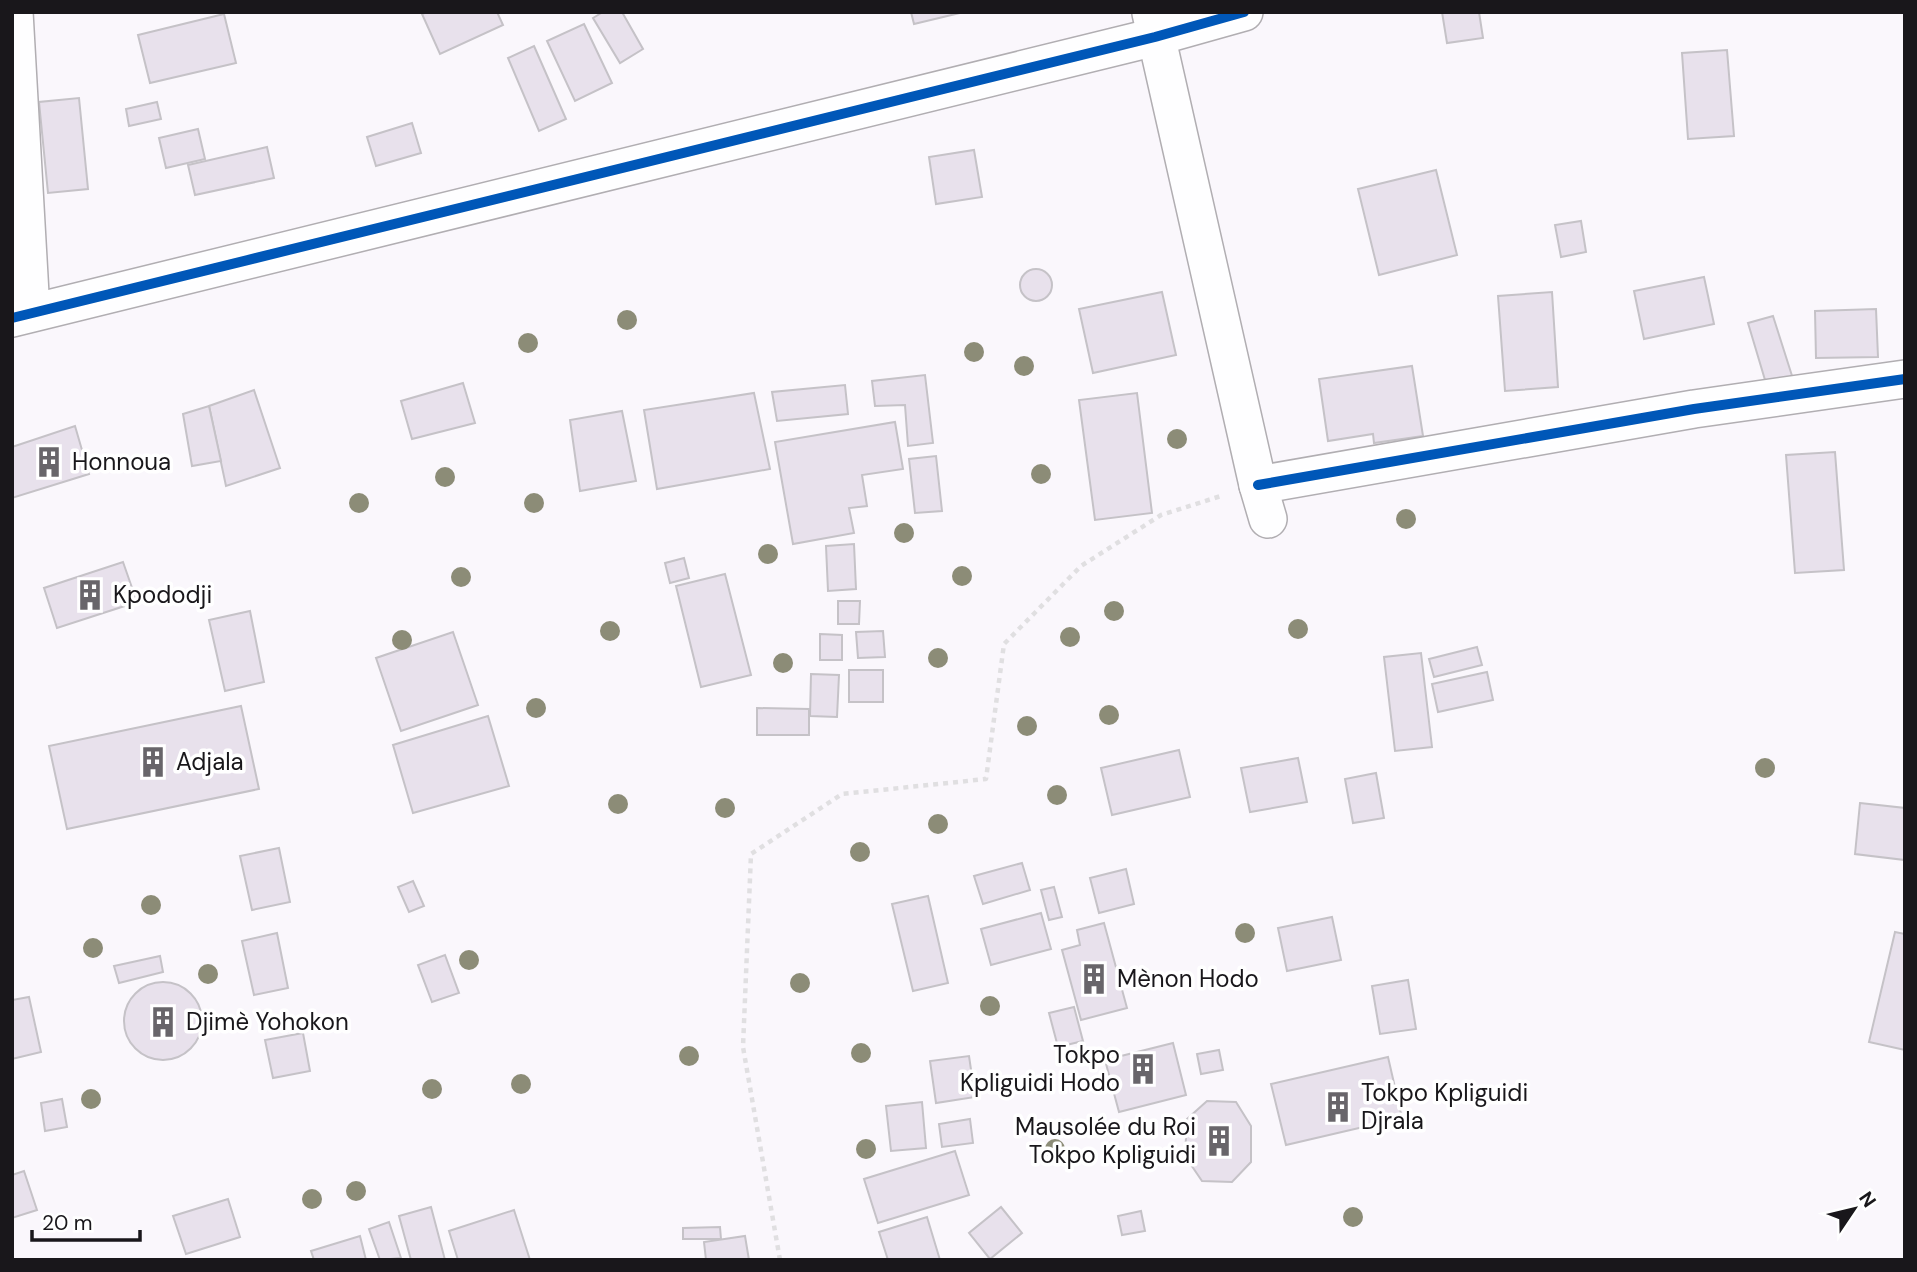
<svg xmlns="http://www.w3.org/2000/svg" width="1917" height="1272" font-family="'DM Sans',sans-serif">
<rect width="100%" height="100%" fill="#faf7fc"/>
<!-- building -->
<g fill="#e8e1ec" stroke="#c5c2c7" stroke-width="2">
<polygon points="427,12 497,12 503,25 440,54 422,14"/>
<polygon points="603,12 622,12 643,49 620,63 593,18"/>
<polygon points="911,12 964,12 914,24"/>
<polygon points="1442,12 1479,12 1483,38 1447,43"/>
<polygon points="224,14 236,63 150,83 138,35"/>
<polygon points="584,24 612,83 575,101 547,41"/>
<polygon points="534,46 566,119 539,131 508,58"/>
<polygon points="1727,50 1734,136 1688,139 1682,53"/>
<polygon points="79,98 88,189 48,193 39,102"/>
<polygon points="157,102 161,119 129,126 126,109"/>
<polygon points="412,123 421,153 376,166 367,137"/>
<polygon points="198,129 205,159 166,168 159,138"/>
<polygon points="267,147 274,178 195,195 188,165"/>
<polygon points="974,150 982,197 936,204 929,157"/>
<polygon points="1436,170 1457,255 1379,275 1358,189"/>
<polygon points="1581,221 1586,252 1561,257 1555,225"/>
<circle cx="1036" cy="285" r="16"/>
<polygon points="1704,277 1714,324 1644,339 1634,291"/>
<polygon points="1162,292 1176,355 1093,373 1079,309"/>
<polygon points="1552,292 1558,387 1505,391 1498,296"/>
<polygon points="1876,309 1878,357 1816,358 1815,311"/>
<polygon points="1773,316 1794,382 1768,390 1748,323"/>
<polygon points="1412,366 1423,436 1374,443 1373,434 1328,441 1319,379"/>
<polygon points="925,375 933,443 908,446 905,405 875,406 872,381"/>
<polygon points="463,383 475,423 412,439 401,401"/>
<polygon points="845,385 848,414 777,421 772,392"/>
<polygon points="254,390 280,468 226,486 209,406"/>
<polygon points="754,393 770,469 657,489 644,410"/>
<polygon points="1137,393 1152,513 1095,520 1079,400"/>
<polygon points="209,406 221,461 192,466 183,414"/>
<polygon points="622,411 636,481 580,491 570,420"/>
<polygon points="895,422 903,469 862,475 867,506 849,508 854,533 793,544 775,442"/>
<polygon points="75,426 89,474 12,498 12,447"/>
<polygon points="1835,452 1844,570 1795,573 1786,455"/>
<polygon points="936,456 942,511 915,513 909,459"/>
<polygon points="854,544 856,589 828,591 826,546"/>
<polygon points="684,558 689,578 670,583 665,563"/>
<polygon points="123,562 137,602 57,628 44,588"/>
<polygon points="725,574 751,675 701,687 676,586"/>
<polygon points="838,601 860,601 859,624 838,624"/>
<polygon points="250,611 264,682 225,691 209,620"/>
<polygon points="883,631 885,657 858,658 856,632"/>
<polygon points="453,632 478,705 401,731 376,658"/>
<polygon points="820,634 842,635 842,660 820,660"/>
<polygon points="1477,647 1482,665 1434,677 1429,659"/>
<polygon points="1421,653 1432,747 1395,751 1384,657"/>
<rect x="849" y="670" width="34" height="32"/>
<polygon points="1487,672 1493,700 1438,712 1432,684"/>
<polygon points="811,674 839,675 837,717 810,716"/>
<polygon points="241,706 259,789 67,829 49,746"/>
<polygon points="757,708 809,709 809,735 757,735"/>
<polygon points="488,716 509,786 413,813 393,745"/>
<polygon points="1179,750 1190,797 1112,815 1101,768"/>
<polygon points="1298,758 1307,802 1250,812 1241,768"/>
<polygon points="1376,773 1384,818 1353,823 1345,779"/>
<polygon points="1860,803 1905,808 1905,860 1855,854"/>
<polygon points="279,848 290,902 252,910 240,856"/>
<polygon points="1022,863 1030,890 983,904 974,876"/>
<polygon points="1126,869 1134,904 1099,913 1090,878"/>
<polygon points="413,881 424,906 409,912 398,887"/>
<polygon points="1054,887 1062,917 1049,920 1041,890"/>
<polygon points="928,896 948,983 913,991 892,904"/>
<polygon points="1041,913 1051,949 991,965 981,929"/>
<polygon points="1332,917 1341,960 1287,971 1278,928"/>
<polygon points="1104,923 1127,1008 1081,1020 1062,950 1080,945 1077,930"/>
<polygon points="1895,932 1905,934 1905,1050 1869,1042"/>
<polygon points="277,933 288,988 254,995 242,941"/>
<polygon points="445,955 459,993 432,1002 418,965"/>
<polygon points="160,956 163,972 119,983 114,966"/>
<polygon points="1408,980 1416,1029 1380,1034 1372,986"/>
<circle cx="163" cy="1021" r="39"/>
<polygon points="29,997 41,1052 12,1059 12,1000"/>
<polygon points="1074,1007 1083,1041 1058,1047 1049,1013"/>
<polygon points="303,1033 310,1071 273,1078 265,1040"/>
<polygon points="1173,1043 1186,1095 1119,1112 1105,1060"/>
<polygon points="1219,1050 1223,1070 1201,1074 1197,1054"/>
<polygon points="969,1056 975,1097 936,1103 930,1061"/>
<polygon points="1388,1057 1402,1118 1286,1145 1271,1084"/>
<polygon points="62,1099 67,1127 45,1131 41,1103"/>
<polygon points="1207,1101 1236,1102 1251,1126 1251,1162 1232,1182 1202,1181 1185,1156 1187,1119"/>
<polygon points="922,1102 926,1148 891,1151 886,1106"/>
<polygon points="970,1119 973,1143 942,1147 939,1124"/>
<polygon points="955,1151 969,1195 878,1223 864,1179"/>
<polygon points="24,1171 37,1210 12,1218 12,1175"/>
<polygon points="228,1199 240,1237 186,1254 173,1216"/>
<polygon points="431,1207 445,1260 411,1260 399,1216"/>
<polygon points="1001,1207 1022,1233 990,1259 969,1233"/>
<polygon points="514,1210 530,1260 458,1260 449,1231"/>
<polygon points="1141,1211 1145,1231 1122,1235 1118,1216"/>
<polygon points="927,1217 940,1260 888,1260 879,1232"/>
<polygon points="389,1222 401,1258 380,1260 369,1229"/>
<polygon points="720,1227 721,1239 683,1239 683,1228"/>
<polygon points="360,1236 366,1260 314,1260 311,1251"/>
<polygon points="745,1236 749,1260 706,1260 704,1242"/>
</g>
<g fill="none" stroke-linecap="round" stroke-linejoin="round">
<defs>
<g id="minor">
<polyline points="14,12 31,312"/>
<polyline points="1151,13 1258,485 1268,519"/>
<polyline points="12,318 1155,37 1244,12"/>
<polyline points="1258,485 1694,409 1905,379"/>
</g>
</defs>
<!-- minor casing -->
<use href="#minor" stroke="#b1aeb2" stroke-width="40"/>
<!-- path -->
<polyline stroke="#e0dfe1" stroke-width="4.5" stroke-dasharray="5 5" stroke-linecap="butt" points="780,1260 743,1047 751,854 842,794 986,779 1004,644 1081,566 1161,515 1224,495"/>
<!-- minor -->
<use href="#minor" stroke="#fefeff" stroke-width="37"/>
<defs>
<g id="cycleway">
<polyline points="12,318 1155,37 1244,12"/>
<polyline points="1258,485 1694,409 1905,379"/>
</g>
</defs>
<!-- cycleway casing -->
<use href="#cycleway" stroke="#fff" stroke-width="15"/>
<!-- cycleway -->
<use href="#cycleway" stroke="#0057b8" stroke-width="10"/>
</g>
<!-- trees -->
<g fill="#8c8c77">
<circle cx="627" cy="320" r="10"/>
<circle cx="528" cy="343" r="10"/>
<circle cx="974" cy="352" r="10"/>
<circle cx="1024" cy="366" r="10"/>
<circle cx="1177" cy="439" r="10"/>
<circle cx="1041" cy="474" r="10"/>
<circle cx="445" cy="477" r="10"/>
<circle cx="359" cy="503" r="10"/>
<circle cx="534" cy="503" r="10"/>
<circle cx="1406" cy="519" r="10"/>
<circle cx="904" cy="533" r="10"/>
<circle cx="768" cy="554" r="10"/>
<circle cx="962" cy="576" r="10"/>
<circle cx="461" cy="577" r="10"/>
<circle cx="1114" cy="611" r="10"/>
<circle cx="1298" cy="629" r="10"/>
<circle cx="610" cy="631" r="10"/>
<circle cx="1070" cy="637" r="10"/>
<circle cx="402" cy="640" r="10"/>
<circle cx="938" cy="658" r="10"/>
<circle cx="783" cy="663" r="10"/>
<circle cx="536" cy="708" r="10"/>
<circle cx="1109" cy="715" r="10"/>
<circle cx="1027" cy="726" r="10"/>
<circle cx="1765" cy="768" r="10"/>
<circle cx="1057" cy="795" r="10"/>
<circle cx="618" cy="804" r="10"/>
<circle cx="725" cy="808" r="10"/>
<circle cx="938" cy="824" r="10"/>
<circle cx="860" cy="852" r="10"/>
<circle cx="151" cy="905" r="10"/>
<circle cx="1245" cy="933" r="10"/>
<circle cx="93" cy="948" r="10"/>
<circle cx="469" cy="960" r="10"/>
<circle cx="208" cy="974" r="10"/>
<circle cx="800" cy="983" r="10"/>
<circle cx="990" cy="1006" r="10"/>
<circle cx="861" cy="1053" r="10"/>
<circle cx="689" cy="1056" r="10"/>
<circle cx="521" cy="1084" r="10"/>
<circle cx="432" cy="1089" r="10"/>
<circle cx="91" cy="1099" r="10"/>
<circle cx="866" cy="1149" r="10"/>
<circle cx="1055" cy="1149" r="10"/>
<circle cx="356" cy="1191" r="10"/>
<circle cx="312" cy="1199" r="10"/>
<circle cx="1353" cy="1217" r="10"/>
</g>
<!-- icons -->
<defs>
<symbol id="building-bare" viewBox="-9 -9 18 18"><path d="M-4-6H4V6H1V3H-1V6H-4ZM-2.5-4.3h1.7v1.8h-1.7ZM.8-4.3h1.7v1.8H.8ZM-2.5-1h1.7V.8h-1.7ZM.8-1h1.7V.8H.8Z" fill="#68656a" stroke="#fff" stroke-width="2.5" paint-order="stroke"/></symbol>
</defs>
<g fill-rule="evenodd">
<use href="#building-bare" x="27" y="440" width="44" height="44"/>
<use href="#building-bare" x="68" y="573" width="44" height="44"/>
<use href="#building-bare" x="131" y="740" width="44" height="44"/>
<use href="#building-bare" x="1072" y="957" width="44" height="44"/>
<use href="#building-bare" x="141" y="1000" width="44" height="44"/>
<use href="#building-bare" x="1121" y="1047" width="44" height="44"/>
<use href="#building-bare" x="1316" y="1085" width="44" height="44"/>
<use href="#building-bare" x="1197" y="1119" width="44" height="44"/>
</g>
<g text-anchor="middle" stroke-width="7" stroke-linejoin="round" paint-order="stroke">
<!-- poi labels -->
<g font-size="24" fill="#19171b" stroke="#fff" text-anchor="start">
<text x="72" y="470">Honnoua</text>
<text x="113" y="603">Kpododji</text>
<text x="176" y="770">Adjala</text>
<text x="1117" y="987">Mènon Hodo</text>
<text x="186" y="1030">Djimè Yohokon</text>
<text x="1120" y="1063" text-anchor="end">Tokpo<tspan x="1120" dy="28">Kpliguidi Hodo</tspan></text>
<text x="1361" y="1101">Tokpo Kpliguidi<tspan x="1361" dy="28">Djrala</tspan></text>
<text x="1196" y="1135" text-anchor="end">Mausolée du Roi<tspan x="1196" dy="28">Tokpo Kpliguidi</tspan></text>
</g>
</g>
<!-- border -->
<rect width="1917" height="1272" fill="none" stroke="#19171b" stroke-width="28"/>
<!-- north arrow -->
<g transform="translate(1854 1209) rotate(55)" stroke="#ffffff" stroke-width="5" paint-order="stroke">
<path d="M0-5L12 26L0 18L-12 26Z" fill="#19171b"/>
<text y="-10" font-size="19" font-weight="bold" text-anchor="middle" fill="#19171b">N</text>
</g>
<!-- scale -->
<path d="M32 1230v10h108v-10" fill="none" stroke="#19171b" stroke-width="3.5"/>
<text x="42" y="1230" font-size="21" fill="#19171b" stroke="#ffffff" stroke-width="5" paint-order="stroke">20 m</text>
</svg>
